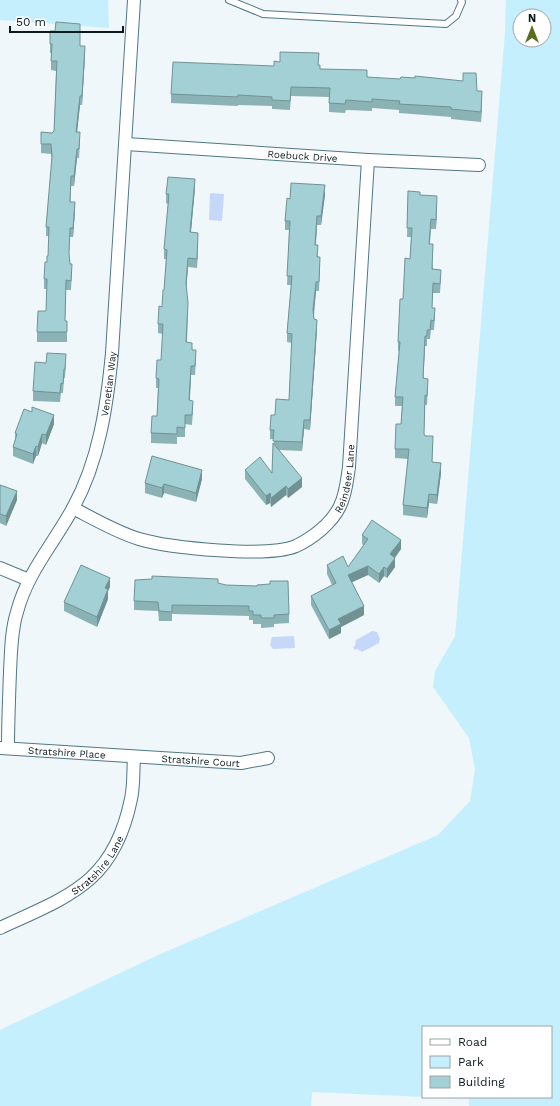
<svg xmlns="http://www.w3.org/2000/svg" width="560" height="1106" font-family="'Work Sans',sans-serif">
<rect width="100%" height="100%" fill="#eff7fa"/>
<!-- green -->
<g fill="#c6effe" fill-rule="evenodd">
<polygon points="0,0 108,0 109,28 0,20"/>
<path d="M506,0H560V1106H469V1099L312,1092L311,1106H0V1030L158,955L438,835L470,801L475,769L469,738L433,687L435,671L455,636L505,32ZM520,16H544V40H520ZM423,1027H551V1097H423Z"/>
</g>
<!-- water -->
<g fill="#c5d8fa">
<polygon points="210,193 224,194 222,221 209,220"/>
<polygon points="372,631 377,632 380,639 379,643 362,652 357,649 355,650 353,647 355,646 356,640"/>
<polygon points="294,636 295,648 273,649 270,645 272,637"/>
</g>
<g fill="none" stroke-linecap="round" stroke-linejoin="round">
<defs>
<polyline id="service" points="229,0 263,14 446,24 456,16 462,2 461,0"/>
<g id="minor">
<path id="s1" d="M126,144L368,160L479,165"/>
<path id="s2" d="M73,508C94,519 116,532 139,539C170,548 268,558 296,546C313,538 332,523 340,506C346,494 347,480 349,467L368,160"/>
<polyline points="0,568 29,580"/>
<path id="s3" d="M0,748L241,763L268,758"/>
<path id="s4" d="M8,748C8,723 9,698 10,672C11,653 11,631 17,612C27,573 54,543 73,508C99,461 107,406 112,353L134,0"/>
<path id="s5" d="M0,928C69,896 114,883 131,799C134,786 133,771 134,757"/>
</g>
</defs>
<!-- service casing -->
<use href="#service" stroke="#507785" stroke-width="8"/>
<!-- minor casing -->
<use href="#minor" stroke="#507785" stroke-width="14"/>
<!-- service -->
<use href="#service" stroke="#fff" stroke-width="6"/>
<!-- minor -->
<use href="#minor" stroke="#fff" stroke-width="12"/>
</g>
<!-- wall -->
<g fill="#8bb3b6">
<polygon points="50,44 80,46 85,55 82,105 80,105 77,132 80,142 79,158 77,158 74,186 71,186 70,202 75,211 73,237 70,237 69,256 70,264 72,273 71,290 66,290 65,321 67,321 67,342 37,342 37,332 46,311 47,289 44,289 44,279 47,262 48,256 49,236 46,236 46,227 52,160 51,154 41,153 41,144 54,131 56,71 51,70 51,53 50,53"/>
<polygon points="319,65 320,69 367,77 477,91 482,101 481,122 451,119 451,117 399,113 399,110 372,108 372,111 346,110 345,113 329,112 329,97 291,96 290,110 272,109 272,106 238,105 238,106 171,103 171,94 274,66"/>
<polygon points="195,188 191,232 198,242 197,268 188,267 186,287 188,312 187,342 192,350 196,360 195,375 191,375 190,400 193,410 192,425 185,424 185,437 177,437 177,444 151,443 151,433 157,416 158,388 156,388 156,378 161,360 163,334 158,333 158,324 162,307 164,290 166,259 164,259 164,249 168,204 166,203 166,194"/>
<polygon points="408,191 420,195 437,205 436,229 431,229 430,244 433,269 441,279 440,293 433,293 432,308 435,317 434,330 431,330 430,339 427,339 427,346 425,346 423,378 428,388 427,405 425,405 424,434 433,445 432,462 441,473 437,504 429,503 427,518 403,515 403,505 408,459 395,458 395,449 401,424 402,406 395,406 395,397 399,351 398,351 398,342 403,299 410,259 411,237 407,237"/>
<polygon points="325,195 321,225 317,225 316,245 318,257 320,266 319,291 316,291 314,316 314,319 317,329 310,430 304,429 302,451 279,450 302,487 288,498 286,495 271,507 270,503 266,505 245,479 245,470 272,473 274,439 270,439 270,430 275,415 289,400 292,343 287,342 287,333 291,285 287,285 289,230 285,230 285,221 290,199"/>
<polygon points="66,364 65,378 64,378 63,393 61,393 60,402 33,401 33,391"/>
<polygon points="54,424 46,445 42,443 38,456 36,456 33,464 13,456 13,447 15,440 15,433"/>
<polygon points="202,479 196,502 164,493 162,498 145,493 145,483"/>
<polygon points="0,485 17,500 6,526 0,523"/>
<polygon points="362,535 401,549 395,558 395,567 387,578 384,576 379,583 368,575 352,582 364,615 341,627 341,633 329,639 311,605 311,596 332,585 327,574 327,565 348,567 364,546 362,544"/>
<polygon points="218,583 289,614 289,623 274,624 274,627 261,628 261,624 253,624 253,620 249,620 249,616 172,614 172,621 159,621 158,611 134,610 134,601"/>
<polygon points="110,587 108,591 108,599 97,627 64,611 64,602"/>
</g>
<!-- shaded-wall -->
<g fill="#719294">
<polygon points="85,46 85,55 82,105 82,96"/>
<polygon points="482,91 482,101 481,122 481,112"/>
<polygon points="80,96 80,105 76,142 76,132"/>
<polygon points="77,149 77,158 74,186 74,176"/>
<polygon points="71,176 71,186 70,211 70,202"/>
<polygon points="195,179 195,188 190,241 190,232"/>
<polygon points="325,185 325,195 321,225 321,216"/>
<polygon points="437,196 437,205 436,229 436,220"/>
<polygon points="75,202 75,211 73,237 73,228"/>
<polygon points="317,216 317,225 315,254 315,245"/>
<polygon points="198,233 198,242 197,268 197,259"/>
<polygon points="188,258 188,267 186,293 186,283"/>
<polygon points="316,282 316,291 313,319 313,310"/>
<polygon points="317,320 317,329 310,430 310,420"/>
<polygon points="425,336 425,346 423,388 423,378"/>
<polygon points="191,366 191,375 189,410 189,400"/>
<polygon points="54,415 54,424 46,445 46,435"/>
<polygon points="304,420 304,429 302,451 302,442"/>
<polygon points="42,434 42,443 38,456 38,447"/>
<polygon points="36,446 36,456 33,464 33,454"/>
<polygon points="441,463 441,473 437,504 437,495"/>
<polygon points="202,470 202,479 196,502 196,493"/>
<polygon points="302,478 302,487 288,498 288,489"/>
<polygon points="164,484 164,493 162,498 162,488"/>
<polygon points="286,486 286,495 271,507 271,498"/>
<polygon points="17,491 17,500 6,526 6,516"/>
<polygon points="270,493 270,503 266,505 266,496"/>
<polygon points="429,494 429,503 427,518 427,508"/>
<polygon points="401,540 401,549 390,564 390,554"/>
<polygon points="395,558 395,567 387,578 387,569"/>
<polygon points="368,566 368,575 348,584 348,575"/>
<polygon points="384,567 384,576 379,583 379,574"/>
<polygon points="110,578 110,587 108,591 108,599 97,627 97,617 105,588"/>
<polygon points="364,606 364,615 341,627 341,633 329,639 329,630 338,619"/>
</g>
<!-- building -->
<g fill="#a2d0d4" stroke="#719294">
<polygon points="56,22 80,24 80,46 85,46 82,96 80,96 76,132 80,132 79,149 77,149 74,176 71,176 70,202 75,202 73,228 70,228 69,253 70,264 72,264 71,281 66,280 65,321 67,321 67,332 37,332 38,311 46,311 47,279 44,279 45,262 47,262 47,256 48,256 49,227 46,227 52,156 51,144 41,144 41,132 52,133 54,131 57,61 51,61 52,44 50,44 50,31 55,31"/>
<polygon points="280,52 319,53 318,65 320,65 320,69 367,70 367,77 400,79 401,77 415,78 415,76 463,81 463,73 476,73 477,91 482,91 481,112 451,109 451,107 399,104 400,101 372,99 372,102 346,100 345,104 329,103 330,88 291,87 290,101 272,100 272,97 238,95 238,97 171,94 173,62 274,66 274,61 280,62"/>
<polygon points="168,177 195,179 190,232 198,233 197,259 188,258 186,283 188,303 186,342 192,343 192,350 196,350 195,366 191,366 189,400 193,401 192,415 185,415 185,428 177,427 177,434 151,433 152,416 157,416 159,379 156,378 157,360 161,360 163,324 158,324 159,306 162,307 163,290 164,290 167,250 164,249 169,194 166,194"/>
<polygon points="291,183 325,185 321,216 317,216 315,245 318,245 317,257 320,257 319,282 316,282 313,310 314,319 317,320 310,420 304,420 302,442 273,441 274,430 270,430 271,415 275,415 276,399 289,400 292,334 287,333 292,276 287,276 290,221 285,221 287,198 290,199"/>
<polygon points="408,191 420,192 420,195 437,196 436,220 431,219 429,244 433,244 432,269 441,270 440,284 433,283 432,308 435,308 434,321 431,320 430,330 427,330 427,336 425,336 423,378 428,379 427,396 425,395 424,434 425,436 433,436 432,462 441,463 437,495 429,494 427,508 403,505 409,449 395,449 396,424 401,424 403,397 395,397 400,342 398,342 400,299 403,299 405,258 410,259 412,228 407,228"/>
<polygon points="47,353 66,354 65,369 64,369 63,384 61,383 60,393 33,391 35,362 46,363"/>
<polygon points="32,407 54,415 46,435 42,434 38,447 36,446 33,454 13,447 17,434 15,433 24,409 32,412"/>
<polygon points="273,443 302,478 288,489 286,486 271,498 270,493 266,496 245,470 260,457 272,473"/>
<polygon points="152,456 202,470 196,493 164,484 162,488 145,483"/>
<polygon points="0,485 17,491 6,516 0,514"/>
<polygon points="372,520 401,540 390,554 395,558 387,569 384,567 379,574 368,566 348,575 364,606 338,619 341,624 329,630 311,596 336,583 327,565 343,556 348,567 368,539 362,535"/>
<polygon points="81,565 110,578 105,588 108,589 97,617 64,602"/>
<polygon points="152,576 218,579 218,583 226,585 257,586 257,585 270,584 270,581 288,581 289,614 274,615 274,618 261,618 261,615 253,615 253,611 249,611 249,606 172,605 172,612 159,611 158,602 134,601 135,580 152,579"/>
</g>
<g text-anchor="middle" stroke-width="3.5" stroke-linejoin="round" paint-order="stroke">
<!-- street labels -->
<g font-size="10" fill="#0a1a1f" stroke="#fff">
<text dy="4" stroke="none"><textPath href="#s1" startOffset="177">Roebuck Drive</textPath></text>
<text dy="4" stroke="none"><textPath href="#s4" startOffset="385">Venetian Way</textPath></text>
<text dy="4" stroke="none"><textPath href="#s2" startOffset="320">Reindeer Lane</textPath></text>
<text dy="4" stroke="none"><textPath href="#s3" startOffset="67">Stratshire Place</textPath></text>
<text dy="4" stroke="none"><textPath href="#s3" startOffset="201">Stratshire Court</textPath></text>
<text dy="4" stroke="none"><textPath href="#s5" startOffset="118">Stratshire Lane</textPath></text>
</g>
</g>
<!-- legend -->
<rect x="422" y="1026" width="130" height="72" fill="#ffffff" stroke="#9da3a5"/>
<rect x="430" y="1039" width="20" height="6" fill="#ffffff" stroke="#9da3a5"/>
<text x="458" y="1046" font-size="12" fill="#0a1a1f">Road</text>
<rect x="430" y="1056" width="20" height="12" fill="#c6effe" stroke="#9da3a5"/>
<text x="458" y="1066" font-size="12" fill="#0a1a1f">Park</text>
<rect x="430" y="1076" width="20" height="12" fill="#a2d0d4" stroke="#9da3a5"/>
<text x="458" y="1086" font-size="12" fill="#0a1a1f">Building</text>
<!-- north arrow -->
<g transform="translate(532 28)"><circle r="19" fill="#ffffff" stroke="#9da3a5"/>
<path d="M0-3L7 15L0 10L-7 15Z" fill="#596e1e"/>
<text y="-6" font-size="11" font-weight="bold" text-anchor="middle" fill="#0a1a1f">N</text>
</g>
<!-- scale -->
<path d="M10 26v6h113v-6" fill="none" stroke="#0a1a1f" stroke-width="2"/>
<text x="16" y="26" font-size="12" fill="#0a1a1f" stroke="#ffffff" stroke-width="3" paint-order="stroke">50 m</text>
</svg>
